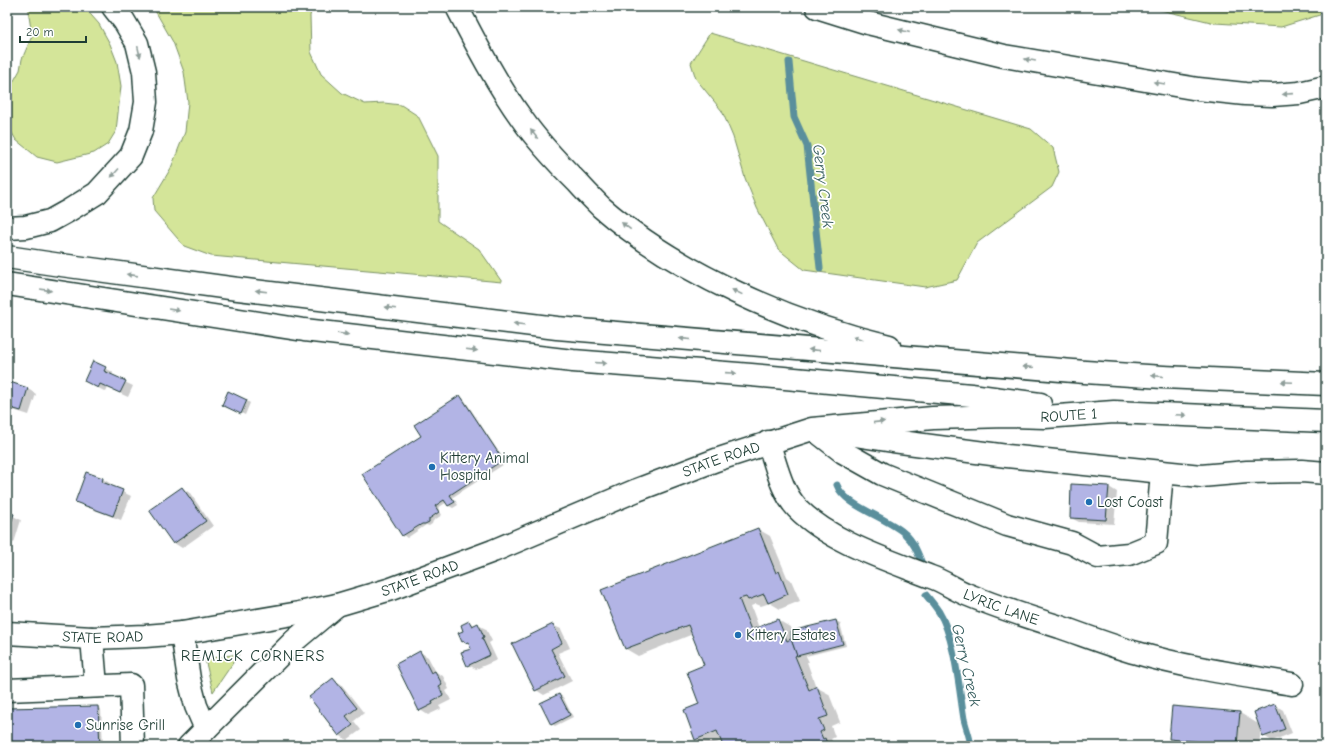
<svg xmlns="http://www.w3.org/2000/svg" width="1333" height="753" font-family="'Comic Neue',sans-serif">
<rect width="100%" height="100%" fill="#fff"/>
<filter id="ink" filterUnits="userSpaceOnUse"><feTurbulence type="fractalNoise" baseFrequency=".025" numOctaves="2"/><feDisplacementMap in="SourceGraphic" scale="8" xChannelSelector="R" yChannelSelector="G"/><feConvolveMatrix kernelMatrix="1 2 1 2 8 2 1 2 1" color-interpolation-filters="sRGB"/></filter>
<g filter="url(#ink)">
<!-- green -->
<g fill="#d4e599" stroke="#7a9166">
<polygon points="29,7 84,7 99,24 110,44 117,62 121,86 116,131 108,144 94,153 57,162 37,157 16,140 7,124 7,93 20,70 22,59 32,36 29,16"/>
<polygon points="153,7 312,7 310,16 311,52 321,74 342,93 365,104 384,103 401,105 418,116 438,156 438,221 479,249 502,282 211,256 184,246 154,211 153,198 171,168 185,132 188,102 184,72 173,42"/>
<polygon points="1148,7 1326,7 1326,13 1281,27 1215,23"/>
<polygon points="710,33 1031,129 1053,148 1059,172 1052,187 977,243 957,280 925,287 804,270 778,249 757,208 745,178 733,137 722,111 696,79 691,63"/>
<polygon points="239,654 213,692 205,659"/>
</g>
<!-- shadow -->
<g fill="#0003">
<polygon points="105,368 113,372 112,376 133,386 128,397 108,388 106,392 85,381"/>
<polygon points="7,382 28,389 36,394 29,415 7,408"/>
<polygon points="460,396 464,399 506,463 453,497 458,505 453,508 449,506 447,502 438,508 442,515 433,521 432,524 429,526 426,525 407,538 403,535 363,474 422,436"/>
<polygon points="247,401 250,403 245,415 227,406"/>
<polygon points="86,473 103,479 111,484 110,486 131,496 121,520 84,506 76,502"/>
<polygon points="1109,487 1117,492 1114,524 1079,522 1071,518"/>
<polygon points="182,488 190,493 213,526 182,548 174,543"/>
<polygon points="7,513 21,520 14,543 7,540"/>
<polygon points="758,529 770,536 787,577 791,580 800,601 780,609 770,603 761,606 756,604 751,606 759,628 778,620 790,627 792,632 836,621 840,623 846,646 806,656 809,662 807,662 816,687 829,694 840,722 831,726 835,737 831,739 834,744 837,746 724,746 722,741 708,746 696,739 705,666 693,634 638,656 626,649 603,590"/>
<polygon points="469,622 475,626 478,625 486,629 492,641 489,643 497,660 476,669 468,665 473,650 471,646 463,641 465,631"/>
<polygon points="552,625 561,629 570,648 558,653 572,681 544,695 536,690"/>
<polygon points="420,652 428,657 436,672 443,676 449,689 446,691 451,700 439,706 441,709 428,715 420,710"/>
<polygon points="333,679 341,684 364,713 354,721 361,730 347,740 339,735"/>
<polygon points="559,695 563,697 573,717 555,726 552,724"/>
<polygon points="1275,705 1283,710 1292,733 1272,741 1264,736 1261,728 1259,746 1184,746 1170,738 1240,713 1260,725"/>
<polygon points="98,707 101,709 103,746 7,746 7,709"/>
</g>
<g fill="none" stroke-linecap="round" stroke-linejoin="round">
<!-- stream -->
<g stroke="#5a8f9c" stroke-width="7">
<polyline points="789,62 794,117 807,146 820,268"/>
<path d="M837,485C844,506 889,518 905,534C913,541 917,551 921,561"/>
<path d="M926,595C931,601 935,606 939,612C955,638 959,689 964,719C966,728 970,737 971,746"/>
</g>
</g>
<!-- building -->
<g fill="#b2b4e5" stroke="#1f3d34">
<polygon points="93,361 106,367 104,371 126,381 120,393 100,384 98,388 84,381"/>
<polygon points="7,381 28,388 21,411 7,407"/>
<polygon points="228,391 247,400 241,414 222,405"/>
<polygon points="460,395 503,460 450,495 455,502 448,506 444,500 435,506 439,512 429,519 429,522 425,524 422,524 402,536 362,474 421,436 414,425"/>
<polygon points="86,472 103,478 102,482 123,490 113,516 75,502"/>
<polygon points="1071,484 1109,486 1106,520 1070,518"/>
<polygon points="182,487 206,521 173,544 149,510"/>
<polygon points="7,512 14,514 7,535"/>
<polygon points="758,528 776,573 779,571 788,594 768,603 764,594 748,600 746,597 739,599 751,630 778,619 787,641 791,639 797,655 795,656 809,690 817,686 828,716 819,719 824,730 820,732 823,739 825,738 828,746 723,746 717,731 695,740 684,710 699,704 687,672 704,665 688,625 625,649 601,590"/>
<polygon points="836,620 843,644 797,656 791,639 791,631"/>
<polygon points="469,621 472,626 478,623 484,637 482,638 490,655 467,666 461,652 471,649 468,642 465,643 464,641 462,642 458,633 463,631 461,625"/>
<polygon points="553,624 562,643 551,649 565,676 535,691 512,644"/>
<polygon points="420,651 431,673 435,671 442,684 439,686 443,695 432,701 433,704 419,711 396,664"/>
<polygon points="333,678 357,708 346,716 353,725 339,736 309,697"/>
<polygon points="559,694 570,715 551,725 540,703"/>
<polygon points="1275,704 1285,729 1263,737 1254,712"/>
<polygon points="98,706 100,746 7,746 7,708"/>
<polygon points="1172,706 1240,712 1237,745 1169,739"/>
</g>
<g fill="none" stroke-linecap="round" stroke-linejoin="round">
<defs>
<g id="minor">
<polyline points="816,431 843,452 882,474 1007,525 1072,543 1098,557 1129,554 1156,543 1162,472"/>
<polyline points="829,431 893,441 1007,456 1201,476 1247,472 1302,471 1326,473"/>
<path id="s1" d="M768,442C776,464 781,491 797,508C830,542 888,560 931,577C943,581 954,589 966,594C997,607 1028,617 1060,627C1086,636 1111,646 1137,653C1188,668 1240,675 1292,684"/>
<polyline points="182,633 189,679 196,706 206,729"/>
<polyline points="92,638 96,686"/>
<polyline points="7,690 131,685 133,746"/>
<polyline points="189,746 294,641 337,605"/>
</g>
<g id="major">
<path d="M457,7C477,46 497,84 522,119C538,142 558,163 578,183C585,191 593,199 601,207C677,273 791,323 889,346"/>
<polyline points="7,228 26,227 50,221 68,211 97,193 131,156 141,131 146,102 144,72 137,43 124,21 113,7"/>
<polyline points="7,257 54,264 230,288 557,328 1085,372 1163,377 1326,384"/>
<polyline points="7,284 304,330 573,361 751,375 971,395 1040,404"/>
<path id="s2" d="M7,633L92,638L145,636L182,633L299,613L337,605L391,589L493,551L637,490L716,460L812,429L933,418L1007,416L1045,417L1114,412L1326,421"/>
</g>
<polyline id="highway" points="817,7 868,23 1004,56 1198,89 1245,94 1272,95 1299,93 1326,87"/>
</defs>
<!-- minor casing -->
<use href="#minor" stroke="#1f3d34" stroke-width="25"/>
<!-- major casing -->
<use href="#major" stroke="#1f3d34" stroke-width="25"/>
<!-- highway casing -->
<use href="#highway" stroke="#1f3d34" stroke-width="25"/>
<!-- minor -->
<use href="#minor" stroke="#fff" stroke-width="22"/>
<!-- major -->
<use href="#major" stroke="#fff" stroke-width="22"/>
<!-- highway -->
<use href="#highway" stroke="#fff" stroke-width="22"/>
</g>
<!-- one-way arrows -->
<defs><path id="oneway-solid" d="M-6-.8H1V-3.2L6.5 0L1 3.2V.8H-6Z"/></defs>
<g fill="#8f9e9a">
<use href="#oneway-solid" transform="translate(904 31) rotate(-166)"/>
<use href="#oneway-solid" transform="translate(139 52) rotate(77)"/>
<use href="#oneway-solid" transform="translate(1030 60) rotate(-170)"/>
<use href="#oneway-solid" transform="translate(1159 83) rotate(-170)"/>
<use href="#oneway-solid" transform="translate(1288 94) rotate(176)"/>
<use href="#oneway-solid" transform="translate(534 134) rotate(-129)"/>
<use href="#oneway-solid" transform="translate(115 173) rotate(132)"/>
<use href="#oneway-solid" transform="translate(626 226) rotate(-142)"/>
<use href="#oneway-solid" transform="translate(132 275) rotate(-172)"/>
<use href="#oneway-solid" transform="translate(46 290) rotate(9)"/>
<use href="#oneway-solid" transform="translate(261 291) rotate(-173)"/>
<use href="#oneway-solid" transform="translate(737 292) rotate(-154)"/>
<use href="#oneway-solid" transform="translate(390 308) rotate(-173)"/>
<use href="#oneway-solid" transform="translate(174 310) rotate(9)"/>
<use href="#oneway-solid" transform="translate(519 324) rotate(-173)"/>
<use href="#oneway-solid" transform="translate(343 334) rotate(7)"/>
<use href="#oneway-solid" transform="translate(858 338) rotate(-163)"/>
<use href="#oneway-solid" transform="translate(685 339) rotate(-175)"/>
<use href="#oneway-solid" transform="translate(472 350) rotate(7)"/>
<use href="#oneway-solid" transform="translate(814 350) rotate(-175)"/>
<use href="#oneway-solid" transform="translate(601 363) rotate(4)"/>
<use href="#oneway-solid" transform="translate(1028 367) rotate(-175)"/>
<use href="#oneway-solid" transform="translate(731 373) rotate(4)"/>
<use href="#oneway-solid" transform="translate(1157 376) rotate(-176)"/>
<use href="#oneway-solid" transform="translate(1287 382) rotate(-178)"/>
<use href="#oneway-solid" transform="translate(1181 415) rotate(3)"/>
<use href="#oneway-solid" transform="translate(879 422) rotate(-6)"/>
</g>
</g>
<!-- markers -->
<g fill="#1f6fb2" stroke="#fff" stroke-width="1.5">
<circle cx="432" cy="467" r="4"/>
<circle cx="1089" cy="502" r="4"/>
<circle cx="738" cy="635" r="4"/>
<circle cx="78" cy="725" r="4"/>
</g>
<g text-anchor="middle" stroke-width="3.5" stroke-linejoin="round" paint-order="stroke">
<!-- street labels -->
<g font-size="15" fill="#1f3d34" stroke="#fff">
<text dy="5" stroke="none"><textPath href="#s2" startOffset="1097">ROUTE 1</textPath></text>
<text dy="5" stroke="none"><textPath href="#s2" startOffset="744">STATE ROAD</textPath></text>
<text dy="5" stroke="none"><textPath href="#s2" startOffset="420">STATE ROAD</textPath></text>
<text dy="5" stroke="none"><textPath href="#s1" startOffset="301">LYRIC LANE</textPath></text>
<text dy="5" stroke="none"><textPath href="#s2" startOffset="96">STATE ROAD</textPath></text>
</g>
<!-- poi labels -->
<g font-size="15" fill="#1f3d34" stroke="#fff" text-anchor="start">
<text x="440" y="463">Kittery Animal<tspan x="440" dy="17">Hospital</tspan></text>
<text x="1097" y="507">Lost Coast</text>
<text x="746" y="640">Kittery Estates</text>
<text x="86" y="730">Sunrise Grill</text>
</g>
<!-- water labels -->
<g font-size="16" font-style="italic" fill="#385f60" stroke="#fff">
<text transform="translate(824 186) rotate(83)" y="6">Gerry Creek</text>
<text transform="translate(967 665) rotate(77)" y="6">Gerry Creek</text>
</g>
<!-- neighbourhood labels -->
<g font-size="16" letter-spacing="1" fill="#1f3d34" stroke="#fff">
<text x="253" y="661">REMICK CORNERS</text>
</g>
</g>
<!-- margin -->
<rect width="1333" height="753" fill="none" stroke="#fff" stroke-width="24"/>
<rect x="12" y="12" width="1309" height="729" fill="none" stroke="#1f3d34" stroke-width="1.5" filter="url(#ink)"/>
<!-- scale -->
<path d="M20 36v6h66v-6" fill="none" stroke="#1f3d34" stroke-width="2"/>
<text x="26" y="36" font-size="12" fill="#1f3d34" stroke="#ffffff" stroke-width="3" paint-order="stroke">20 m</text>
</svg>
